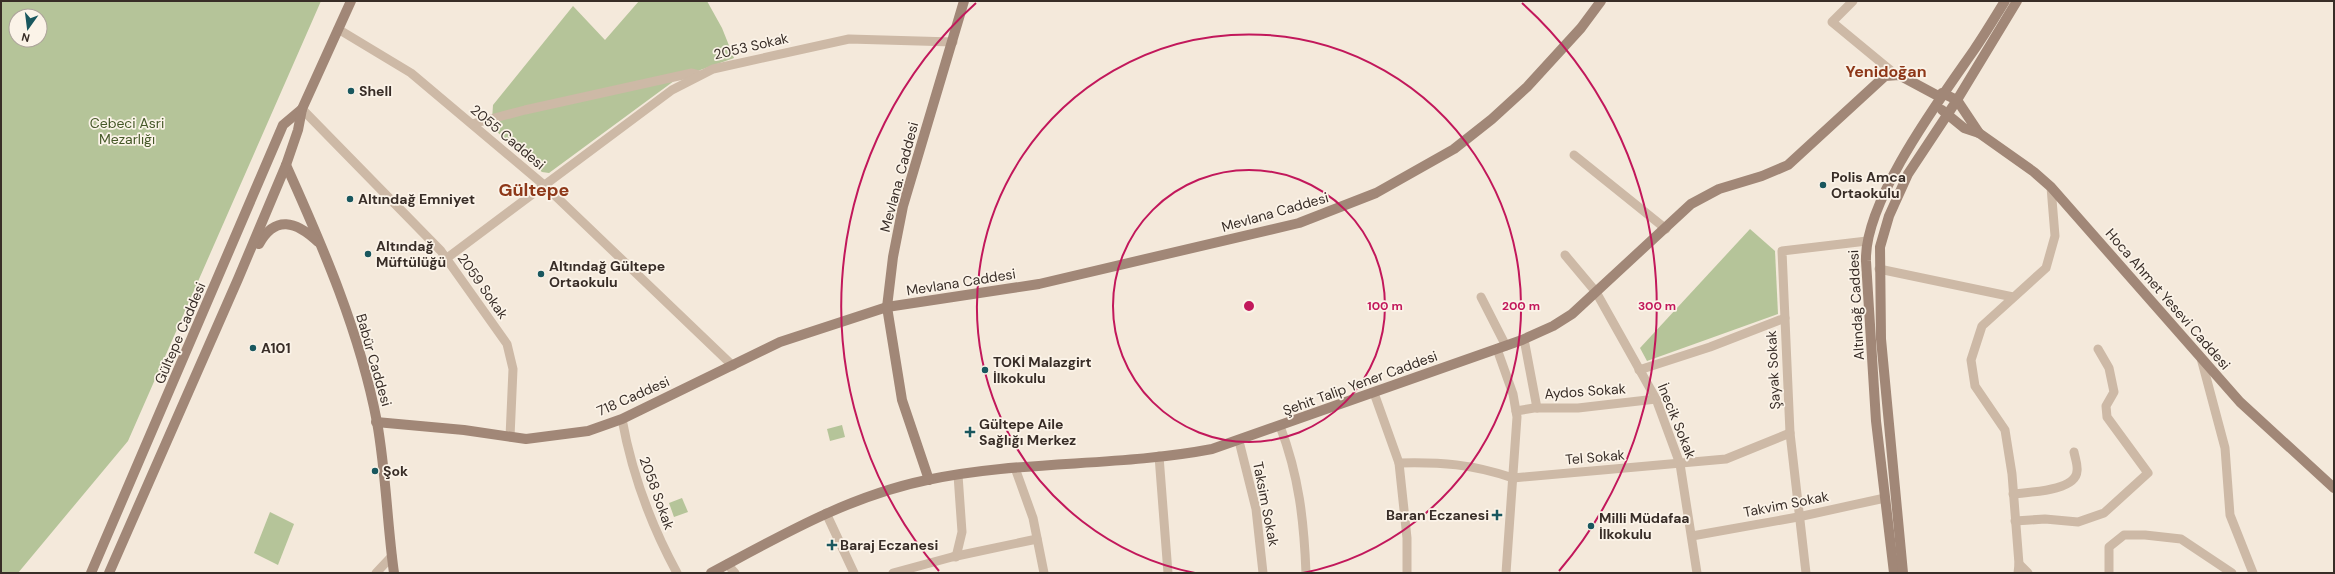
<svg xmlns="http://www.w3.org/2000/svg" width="2335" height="574" font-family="'DM Sans',sans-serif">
<rect width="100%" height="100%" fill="#f4e9db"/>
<!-- green -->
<g fill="#b5c499" fill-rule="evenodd">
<path d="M1,1H321L128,441L18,573H1ZM16,16H40V40H16Z"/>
<polygon points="639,1 707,1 722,28 734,58 678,78 549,173 542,172 495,130 492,120 493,105 573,6 605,40"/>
<polygon points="1750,229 1775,251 1778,314 1647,361 1640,348"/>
<polygon points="842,425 845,437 830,441 827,429"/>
<polygon points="682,498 688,512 674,517 669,503"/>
<polygon points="270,512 294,524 278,565 254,553"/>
</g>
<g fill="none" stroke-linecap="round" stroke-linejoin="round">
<!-- street -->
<g stroke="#cdb9a6" stroke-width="9">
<polyline points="1853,1 1832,22 1895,74"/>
<polyline points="338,29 411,73 544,185 733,366"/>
<polyline points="302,109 441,251 507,344 513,369 510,437"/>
<polyline points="472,124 525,110 692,73 700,75"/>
<polyline points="1574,155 1666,229"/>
<polyline points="1565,255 1596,292 1656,399 1680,464 1697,573"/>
<polyline points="447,258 672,90 713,69 849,39 953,42"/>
<polyline points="1879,269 2013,297"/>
<polyline points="1481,297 1506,346"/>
<polyline points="1524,339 1537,408"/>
<polyline points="1497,349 1513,394 1517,417 1506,573"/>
<polyline points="2201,358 2225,448 2230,515 2253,573"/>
<polyline points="1639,370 1710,347 1785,318"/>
<polyline points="1374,393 1399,463 1407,538 1407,573"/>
<polyline points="1516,411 1534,408 1578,408 1656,399"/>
<path d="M622,419C632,475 650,523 677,573"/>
<path d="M1280,426C1299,476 1304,521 1306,573"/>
<polyline points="1239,441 1256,509 1263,573"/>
<polyline points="1159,456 1168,573"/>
<path d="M1399,463C1441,462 1472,464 1513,478L1726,459L1790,433"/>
<polyline points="1015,468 1033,518 1044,573"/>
<path d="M2013,494C2029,492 2076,491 2077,471C2078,465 2075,458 2074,452"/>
<polyline points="826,513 854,573"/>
<polyline points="2015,521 2045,519 2078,522 2104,513 2148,473 2107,417 2106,406 2114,392 2109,368 2098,349"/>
<polyline points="1692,536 1798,517 1885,498"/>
<polyline points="956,557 962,532 958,475"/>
<polyline points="727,564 735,573"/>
<polyline points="2019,564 2028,573"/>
<polyline points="376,573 392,556"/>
<polyline points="893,573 952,557 1037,539"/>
<polyline points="1806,573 1790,433 1782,251 1867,241"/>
<polyline points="2018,573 2019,564 2012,474 2005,430 1975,386 1971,360 1982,326 2046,268 2055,236 2051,187"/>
<polyline points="2109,573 2109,547 2124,535 2145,535 2181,539 2232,573"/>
</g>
<!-- secondary -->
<g stroke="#a18777" stroke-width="10">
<polyline points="1942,93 1957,100 1979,133"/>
<polyline points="1942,110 1964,128 1979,133 2034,172 2051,187 2240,402 2334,488"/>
<path d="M286,165C323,247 360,333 377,422C386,472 387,523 394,573"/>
<path d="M259,244C275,215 296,221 318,242"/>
<polyline points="376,422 464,430 526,439 588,431 622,419 780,342 887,307 1039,284 1299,223 1376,193 1454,149 1492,119 1527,87 1581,28 1601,1"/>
<polyline points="929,480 902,400 887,307 893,257 903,206 964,1"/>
<polyline points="91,573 283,125 302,109"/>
<polyline points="109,573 238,279 286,165 298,130 302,109 351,1"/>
<path d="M711,573C780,536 849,496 927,480C1020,460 1118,467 1212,449L1522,340L1553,326L1572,314L1691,204L1719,189L1762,176L1788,165L1885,76L1899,75L1940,97"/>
<path d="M1894,573L1876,421L1866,261C1864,201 1940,99 1974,50C1985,34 1995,17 2005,1"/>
<polyline points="1903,573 1881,339 1880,247 1889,216 1908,174 1957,100 2017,1"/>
</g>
</g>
<!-- distance rings -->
<g fill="none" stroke="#c2185b" stroke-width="2">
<circle cx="1249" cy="306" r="136"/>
<path d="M1195 573A272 272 0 1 1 1303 573"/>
<path d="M939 571A408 408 0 0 1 976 3M1522 3A408 408 0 0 1 1559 571"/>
</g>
<!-- markers -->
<g fill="#19575e" stroke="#fbf3e8" stroke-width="1.5">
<circle cx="351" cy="91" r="4"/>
<circle cx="1823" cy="185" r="4"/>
<circle cx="350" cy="199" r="4"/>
<circle cx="368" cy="254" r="4"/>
<circle cx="541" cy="274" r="4"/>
<circle cx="253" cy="348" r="4"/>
<circle cx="985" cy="370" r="4"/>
<path d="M968 426h4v4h4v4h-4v4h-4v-4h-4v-4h4z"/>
<circle cx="375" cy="471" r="4"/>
<path d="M1495 509h4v4h4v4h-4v4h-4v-4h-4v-4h4z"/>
<circle cx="1591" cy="526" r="4"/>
<path d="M830 539h4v4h4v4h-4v4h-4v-4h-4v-4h4z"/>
</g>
<g text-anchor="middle" stroke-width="3.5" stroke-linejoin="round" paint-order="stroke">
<!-- street labels -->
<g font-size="14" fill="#382d27" stroke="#fbf3e8">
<text transform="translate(751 46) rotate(-13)" y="5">2053 Sokak</text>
<text transform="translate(508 137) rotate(40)" y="5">2055 Caddesi</text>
<text transform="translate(899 177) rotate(-75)" y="5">Mevlana. Caddesi</text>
<text transform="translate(1275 212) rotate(-16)" y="5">Mevlana Caddesi</text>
<text transform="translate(961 282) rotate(-9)" y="5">Mevlana Caddesi</text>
<text transform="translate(483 286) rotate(55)" y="5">2059 Sokak</text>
<text transform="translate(2168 299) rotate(49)" y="5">Hoca Ahmet Yesevi Caddesi</text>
<text transform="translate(1856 305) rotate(-93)" y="5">Altındağ Caddesi</text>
<text transform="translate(180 333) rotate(-67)" y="5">Gültepe Caddesi</text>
<text transform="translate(374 360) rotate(74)" y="5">Babür Caddesi</text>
<text transform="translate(1773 370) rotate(-93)" y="5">Şayak Sokak</text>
<text transform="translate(1360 383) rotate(-20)" y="5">Şehit Talip Yener Caddesi</text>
<text transform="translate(1585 391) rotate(-4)" y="5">Aydos Sokak</text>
<text transform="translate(633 396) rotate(-24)" y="5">718 Caddesi</text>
<text transform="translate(1677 421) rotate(68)" y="5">İnecik Sokak</text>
<text transform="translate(1595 457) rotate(-5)" y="5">Tel Sokak</text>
<text transform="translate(657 493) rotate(70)" y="5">2058 Sokak</text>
<text transform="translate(1266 504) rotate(79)" y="5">Taksim Sokak</text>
<text transform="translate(1786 504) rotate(-11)" y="5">Takvim Sokak</text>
</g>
<!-- poi labels -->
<g font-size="14" font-weight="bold" fill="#382d27" stroke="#fbf3e8" text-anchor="start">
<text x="359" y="96">Shell</text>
<text x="1831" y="182">Polis Amca<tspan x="1831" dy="16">Ortaokulu</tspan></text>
<text x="358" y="204">Altındağ Emniyet</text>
<text x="376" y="251">Altındağ<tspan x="376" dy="16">Müftülüğü</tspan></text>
<text x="549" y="271">Altındağ Gültepe<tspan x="549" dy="16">Ortaokulu</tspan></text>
<text x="261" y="353">A101</text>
<text x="993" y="367">TOKİ Malazgirt<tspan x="993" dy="16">İlkokulu</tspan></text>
<text x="979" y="429">Gültepe Aile<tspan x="979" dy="16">Sağlığı Merkez</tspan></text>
<text x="383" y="476">Şok</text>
<text x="1489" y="520" text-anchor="end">Baran Eczanesi</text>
<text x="1599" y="523">Milli Müdafaa<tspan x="1599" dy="16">İlkokulu</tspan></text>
<text x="840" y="550">Baraj Eczanesi</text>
</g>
<!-- park labels -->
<g font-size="14" fill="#465929" stroke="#fbf3e8">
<text x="127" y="128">Cebeci Asri<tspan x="127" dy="16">Mezarlığı</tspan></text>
</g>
<!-- quarter labels -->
<g font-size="16" font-weight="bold" fill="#8e3819" stroke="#fbf3e8">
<text x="1886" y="77">Yenidoğan</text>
</g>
<!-- district labels -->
<g font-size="18" font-weight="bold" fill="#8e3819" stroke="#fbf3e8">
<text x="534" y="196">Gültepe</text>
</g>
</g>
<circle cx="1249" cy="306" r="6" fill="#c2185b" stroke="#fbf3e8" stroke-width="2"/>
<g font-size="12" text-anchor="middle" font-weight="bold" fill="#c2185b" stroke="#fbf3e8" stroke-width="3.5" stroke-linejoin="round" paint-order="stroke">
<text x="1385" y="310">100 m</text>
<text x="1521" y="310">200 m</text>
<text x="1657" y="310">300 m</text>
</g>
<!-- border -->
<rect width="2335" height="574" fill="none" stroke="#382d27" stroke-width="4"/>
<!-- north arrow -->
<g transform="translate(28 28) rotate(194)"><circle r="19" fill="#fbf3e8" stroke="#ada49b"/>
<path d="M0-3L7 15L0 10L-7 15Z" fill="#19575e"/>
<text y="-6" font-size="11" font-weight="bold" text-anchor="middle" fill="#382d27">N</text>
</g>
</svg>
